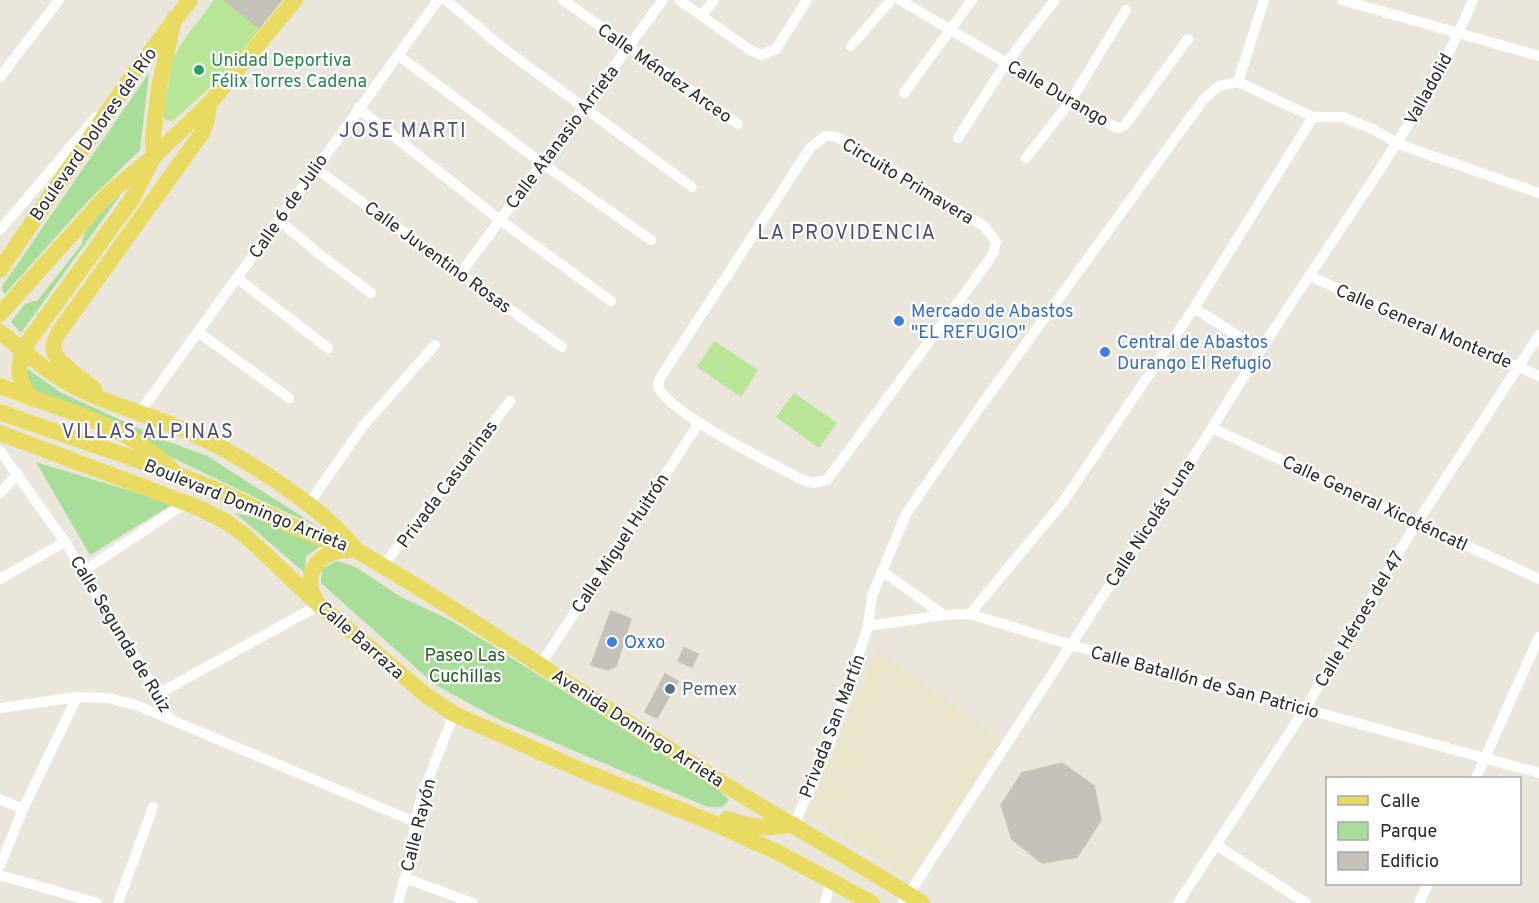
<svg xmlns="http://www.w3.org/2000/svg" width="1539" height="903" font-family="Overpass,sans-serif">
<rect width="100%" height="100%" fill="#eae6db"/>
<!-- education -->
<polygon fill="#ebe5cb" points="876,650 1001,739 910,880 808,815"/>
<!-- green -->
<g fill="#a8de9a">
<polygon points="149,73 140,150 87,202 5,294 1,288"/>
<path d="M121,194L21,333L11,322L25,304L38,300L82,244C83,225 108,206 121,194Z"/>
<path d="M25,367L60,392L162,439L207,456L320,528C223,483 127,435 29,389Z"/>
<polygon points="36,462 173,504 90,555"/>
<polygon points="235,513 258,518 321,546 306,556 305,573"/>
<polygon points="336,561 354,566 401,597 448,619 485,641 719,790 729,800 722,807 708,807 496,718 434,684 321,583 322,569"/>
</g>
<!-- pitch -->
<g fill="#b9e596">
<polygon points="214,0 283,0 218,80 173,121 165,120 163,112 173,59 181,44"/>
<polygon points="714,341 758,370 741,397 697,367"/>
<polygon points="794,393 837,423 819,448 776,417"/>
</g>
<!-- building -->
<g fill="#c6c2bb" stroke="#c5c2b5" stroke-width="1.5">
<polygon points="224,0 281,0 259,28"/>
<polygon points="611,611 631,619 616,666 608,670 591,665"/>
<polygon points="684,648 698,654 692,667 678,661"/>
<polygon points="665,674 678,681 657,718 645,712"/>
<polygon points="1062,763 1094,786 1101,820 1077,857 1042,863 1012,839 1001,805 1022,773"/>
</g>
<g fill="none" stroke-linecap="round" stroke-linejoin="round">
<!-- street -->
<g stroke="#fff" stroke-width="10">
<polyline points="446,0 503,48 692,187"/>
<polyline points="563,0 738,124"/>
<polyline points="679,0 750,50 761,55 776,49 807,0"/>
<polyline points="900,0 1115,127 1120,128 1125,125 1188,39"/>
<polyline points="1342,0 1539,56"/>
<polyline points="702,15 714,0"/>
<polyline points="851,46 891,0"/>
<polyline points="398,55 543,164 651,240"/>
<polyline points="0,77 59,0"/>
<polyline points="1238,82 1313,117 1343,117 1375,130 1398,144 1539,193"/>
<polyline points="1238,82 1264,0"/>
<polyline points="904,93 972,0"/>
<polyline points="358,108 500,220 611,301"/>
<path d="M825,136H833L845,141L984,226L996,242L994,251L987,263L827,480L813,483L800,479C772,463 667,413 658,386L660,378L810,148Z"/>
<polyline points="958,138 1006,63 1055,0"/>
<polyline points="1026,158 1070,102 1126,10"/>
<polyline points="315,168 562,347"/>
<polyline points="279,220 318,253 371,293"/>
<polyline points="0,230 96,117"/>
<polyline points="460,274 663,0"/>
<polyline points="1309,276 1539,376"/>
<polyline points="237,278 328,348"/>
<polyline points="1194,308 1260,350"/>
<polyline points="198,332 289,398"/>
<polyline points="140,412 438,0"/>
<polyline points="1212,428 1539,579"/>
<polyline points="0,451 65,542 158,694 169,718"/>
<polyline points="0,493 18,474"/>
<polyline points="308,505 363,426 435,345"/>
<polyline points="383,566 510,401"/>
<polyline points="83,571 186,503"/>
<polyline points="882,571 944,615"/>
<polyline points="0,579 65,542"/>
<polyline points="970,614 1063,502 1194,308 1313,117"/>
<polyline points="868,626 944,615 970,614 1071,645 1539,773"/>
<polyline points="541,664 699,423"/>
<polyline points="158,694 319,605"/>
<polyline points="0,708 77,697 108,698 136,705 415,822"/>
<polyline points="1476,778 1539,637"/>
<polyline points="0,799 23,809"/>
<polyline points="794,825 830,743 868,626 872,596 906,514 980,407 1203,100 1219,86 1238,82"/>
<polyline points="1216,845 1306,903"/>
<polyline points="0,866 23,809 77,697"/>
<polyline points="0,875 97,903"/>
<polyline points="405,878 473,903"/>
<polyline points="118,903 153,807"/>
<polyline points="398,903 410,858 415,822 422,795 454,714"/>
<polyline points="825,903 831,880"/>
<path d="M903,903L1212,428C1249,367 1288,307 1328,248C1381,168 1436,89 1473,0"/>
<polyline points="1178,903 1305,709 1416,524 1539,335"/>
<polyline points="1419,903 1428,884"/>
</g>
<!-- primary -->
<g stroke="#e9db62" stroke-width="16">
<polyline points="0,270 134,73 190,0"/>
<polyline points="0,314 108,194 154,156 209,104 295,0"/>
<path d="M0,332C22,349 41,368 66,382C104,404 149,414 189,432C239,454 324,507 356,550"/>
<path d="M0,386C60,410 126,423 172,470"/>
<path d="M94,389C85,381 56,362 54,351C52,345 56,337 59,332L202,133L207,119L209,104"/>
<path d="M33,399C17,382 18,372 22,350L132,199L154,156L153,138L159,87L174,19"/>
<path d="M0,412C71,438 143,460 212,488C260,508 306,537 356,550C479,622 596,703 716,779C784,822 855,860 922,903"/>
<polyline points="0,433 199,508 227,522 248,538 319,605 427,696 454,714 583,771 713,823 777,852 872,903"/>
<path d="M316,600C299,575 322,548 349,550"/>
<path d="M727,819C750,828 769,828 794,825"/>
</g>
</g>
<!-- markers -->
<circle fill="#2e9e5b" stroke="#fff" stroke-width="2" cx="199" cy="70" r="6"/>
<g fill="#3f7fe0" stroke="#fff" stroke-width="2">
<circle cx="899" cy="321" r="6"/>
<circle cx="1105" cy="352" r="6"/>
<circle cx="612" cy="642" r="6"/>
</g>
<circle fill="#5c6f8a" stroke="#fff" stroke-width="2" cx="670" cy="689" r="6"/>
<g text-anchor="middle" stroke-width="4.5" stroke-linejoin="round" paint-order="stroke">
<!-- leisure labels -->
<g font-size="18" fill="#27864d" stroke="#fff" text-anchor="start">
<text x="211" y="66">Unidad Deportiva<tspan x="211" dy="21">Félix Torres Cadena</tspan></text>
</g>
<!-- street labels -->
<g font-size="18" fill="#292929" stroke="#fff">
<text transform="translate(665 73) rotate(35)" y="6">Calle Méndez Arceo</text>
<text transform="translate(1428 89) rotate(-61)" y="6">Valladolid</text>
<text transform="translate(1058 93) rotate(30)" y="6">Calle Durango</text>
<text transform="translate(93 134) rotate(-55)" y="6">Boulevard Dolores del Río</text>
<text transform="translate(562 137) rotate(-53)" y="6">Calle Atanasio Arrieta</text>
<text transform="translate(908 181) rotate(31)" y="6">Circuito Primavera</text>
<text transform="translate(288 206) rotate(-55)" y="6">Calle 6 de Julio</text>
<text transform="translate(438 257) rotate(36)" y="6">Calle Juventino Rosas</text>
<text transform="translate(1424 326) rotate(23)" y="6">Calle General Monterde</text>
<text transform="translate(447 484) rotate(-53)" y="6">Privada Casuarinas</text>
<text transform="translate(1375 503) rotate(25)" y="6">Calle General Xicoténcatl</text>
<text transform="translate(246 505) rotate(22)" y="6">Boulevard Domingo Arrieta</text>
<text transform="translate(1150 523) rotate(-57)" y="6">Calle Nicolás Luna</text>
<text transform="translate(620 543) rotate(-57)" y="6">Calle Miguel Huitrón</text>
<text transform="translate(1359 619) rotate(-59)" y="6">Calle Héroes del 47</text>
<text transform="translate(121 634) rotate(59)" y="6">Calle Segunda de Ruiz</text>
<text transform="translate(361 640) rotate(41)" y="6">Calle Barraza</text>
<text transform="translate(1205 682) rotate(15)" y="6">Calle Batallón de San Patricio</text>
<text transform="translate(832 726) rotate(-69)" y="6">Privada San Martín</text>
<text transform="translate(638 728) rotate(33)" y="6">Avenida Domingo Arrieta</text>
<text transform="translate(418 825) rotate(-76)" y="6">Calle Rayón</text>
</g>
<!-- shop labels -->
<g font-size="18" fill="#366cbe" stroke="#fff" text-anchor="start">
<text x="911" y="317">Mercado de Abastos<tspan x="911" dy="21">"EL REFUGIO"</tspan></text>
<text x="1117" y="348">Central de Abastos<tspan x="1117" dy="21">Durango El Refugio</tspan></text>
<text x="624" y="648">Oxxo</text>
</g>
<!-- park labels -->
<g font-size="18" fill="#22611d" stroke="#fff">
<text x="465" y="661">Paseo Las<tspan x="465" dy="21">Cuchillas</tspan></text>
</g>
<!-- service labels -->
<g font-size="18" fill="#4e5e75" stroke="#fff" text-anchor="start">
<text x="682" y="695">Pemex</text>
</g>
<!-- neighbourhood labels -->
<g font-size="20" letter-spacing="1.5" fill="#4c4e77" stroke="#fff">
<text x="403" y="137">JOSE MARTI</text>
<text x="847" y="239">LA PROVIDENCIA</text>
<text x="148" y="438">VILLAS ALPINAS</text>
</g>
</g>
<!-- legend -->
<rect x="1326" y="777" width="195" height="108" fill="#ffffff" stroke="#a9a9a9" stroke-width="1.5"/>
<rect x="1338" y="796" width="30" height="9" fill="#e9db62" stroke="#a9a9a9" stroke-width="1.5"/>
<text x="1380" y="807" font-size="18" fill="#292929">Calle</text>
<rect x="1338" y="822" width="30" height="18" fill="#a8de9a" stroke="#a9a9a9" stroke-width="1.5"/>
<text x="1380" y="837" font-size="18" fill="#292929">Parque</text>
<rect x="1338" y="852" width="30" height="18" fill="#c6c2bb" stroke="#a9a9a9" stroke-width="1.5"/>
<text x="1380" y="867" font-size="18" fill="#292929">Edificio</text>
</svg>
